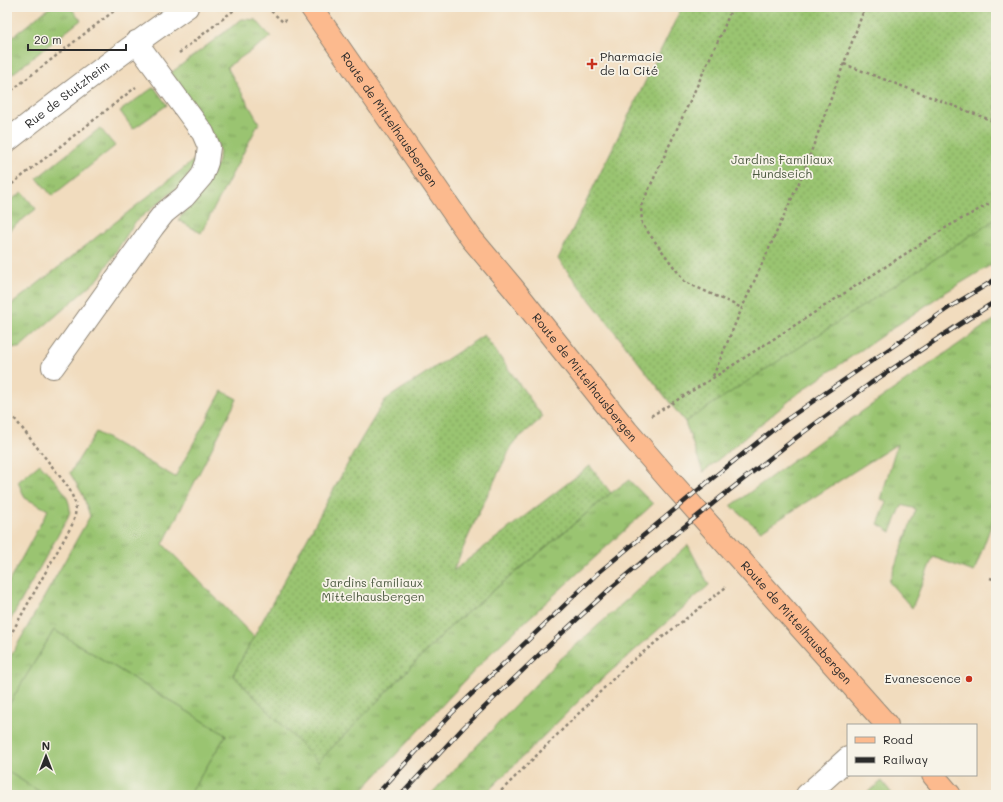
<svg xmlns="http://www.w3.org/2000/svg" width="1003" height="802" font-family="Mali,sans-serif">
<defs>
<pattern id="grass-tufts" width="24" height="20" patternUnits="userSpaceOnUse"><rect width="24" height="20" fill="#9ac471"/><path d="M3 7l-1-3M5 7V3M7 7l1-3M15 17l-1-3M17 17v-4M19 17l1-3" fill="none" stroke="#7e9f5d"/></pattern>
<pattern id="garden-dots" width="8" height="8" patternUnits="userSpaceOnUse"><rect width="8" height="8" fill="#9ac471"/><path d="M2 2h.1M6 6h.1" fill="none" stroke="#7e9f5d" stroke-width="1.8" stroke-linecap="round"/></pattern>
</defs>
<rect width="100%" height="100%" fill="#f7f3e8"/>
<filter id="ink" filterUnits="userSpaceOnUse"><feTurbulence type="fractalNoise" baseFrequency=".025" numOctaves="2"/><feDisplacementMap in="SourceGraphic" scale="8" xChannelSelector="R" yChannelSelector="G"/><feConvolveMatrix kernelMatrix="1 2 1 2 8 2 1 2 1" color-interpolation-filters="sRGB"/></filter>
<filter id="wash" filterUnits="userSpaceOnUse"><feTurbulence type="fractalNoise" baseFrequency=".012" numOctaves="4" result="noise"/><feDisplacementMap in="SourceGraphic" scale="16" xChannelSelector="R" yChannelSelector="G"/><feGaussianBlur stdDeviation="0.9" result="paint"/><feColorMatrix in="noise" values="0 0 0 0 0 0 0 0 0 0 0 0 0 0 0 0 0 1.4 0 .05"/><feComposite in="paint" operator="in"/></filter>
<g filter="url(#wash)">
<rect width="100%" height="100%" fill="#f1dcbe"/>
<!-- grass -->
<g fill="url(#grass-tufts)" stroke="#62784e">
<polygon points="50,7 70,7 81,20 7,78 7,41"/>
<polygon points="242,19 256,20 271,37 227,67 259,123 201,233 178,220 205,188 217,164 220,152 214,137 168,75"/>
<polygon points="154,87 167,105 133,129 120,111"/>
<polygon points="100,128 115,146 52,196 37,178"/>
<polygon points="194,160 192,170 183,183 135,222 99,278 19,348 7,347 7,308"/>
<polygon points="22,192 36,209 7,232 7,203"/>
<polygon points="996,209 996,262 941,295 800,392 703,472 685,422 912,257"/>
<polygon points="996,319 996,512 974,572 933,557 912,608 889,582 916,509 902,505 891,532 878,524 887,502 881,499 897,444 761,531 731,506 824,438 986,325"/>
<polygon points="222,391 237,399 163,544 254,637 233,675 318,762 452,625 611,493 629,480 653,504 491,653 358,795 189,795 226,735 54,630 7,708 7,663 90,516 83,495 70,473 96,432 175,477"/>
<path d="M40,464C50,476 70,493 70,510C70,513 68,516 67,519L7,626V585L48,510L25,498L18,482Z"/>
<polygon points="688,545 709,585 593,687 484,795 430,795 556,663"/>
<polygon points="7,771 45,795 7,795"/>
<polygon points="882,781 893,795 864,795"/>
</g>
<!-- garden -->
<g fill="url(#garden-dots)" stroke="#62784e">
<polygon points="682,7 996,7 996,219 685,422 558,259"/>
<polygon points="484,335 543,417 513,443 480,510 453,571 590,466 611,493 452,625 318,762 233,675 359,443 385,400"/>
</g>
<!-- pitch -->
<polygon fill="#9ac471" stroke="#62784e" points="54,630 226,735 189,795 45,795 7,771 7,708"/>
</g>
<g filter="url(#ink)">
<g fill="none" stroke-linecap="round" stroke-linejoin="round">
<defs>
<g id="minor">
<path id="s1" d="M7,141C66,95 125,50 187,7"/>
<polyline points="53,367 153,227 164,213 184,197 202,176 207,162 209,147 203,133 136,42"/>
<polyline points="807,795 848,758"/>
</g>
<g id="major">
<path id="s2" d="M311,7L471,238L513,288L627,431L672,483L887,725"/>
<polyline points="933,775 950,795"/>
</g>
</defs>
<!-- minor casing -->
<use href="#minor" stroke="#8e8474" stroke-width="24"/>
<!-- major casing -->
<use href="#major" stroke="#8e8474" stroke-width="24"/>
<!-- path -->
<g stroke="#8e8474" stroke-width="2.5" stroke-dasharray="3 3" stroke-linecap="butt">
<polyline points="260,7 270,10 283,22 286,20"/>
<polyline points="732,7 723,30 641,206 642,224 685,282 742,308"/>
<polyline points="179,53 238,7"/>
<polyline points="844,64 996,122"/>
<polyline points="7,94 119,7"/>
<polyline points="7,188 136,87"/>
<polyline points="713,376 742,308 802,176 865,7"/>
<polyline points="7,409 69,488 76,505 75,516 72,525 7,641"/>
<polyline points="651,416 713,378 947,227 996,200"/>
<polyline points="990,578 996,580"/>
<polyline points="497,795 627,665 726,587"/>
</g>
<!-- minor -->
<use href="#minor" stroke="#fff" stroke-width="22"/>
<!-- major -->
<use href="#major" stroke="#fcba8e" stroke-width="22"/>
<defs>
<g id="rail">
<polyline points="376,795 452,713 597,574 709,481 783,422 950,307 996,279"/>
<polyline points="401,795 464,727 545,649 612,587 679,531 721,497 797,437 871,383 960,324 996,301"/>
</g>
</defs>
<!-- rail casing -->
<use href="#rail" stroke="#2b2b2b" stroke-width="4.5"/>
<!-- rail -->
<use href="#rail" stroke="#f7f3e8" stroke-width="3" stroke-dasharray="9" stroke-linecap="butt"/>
</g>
</g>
<!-- markers -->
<g fill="#c8321e" stroke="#f7f3e8" stroke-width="1.5">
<path d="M590 58h4v4h4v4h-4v4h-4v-4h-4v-4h4z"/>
<circle cx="969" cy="679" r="4"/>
</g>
<g text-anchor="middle" stroke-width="3.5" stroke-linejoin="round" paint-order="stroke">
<!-- poi labels -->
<g font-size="12" fill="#2b2b2b" stroke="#f7f3e8" text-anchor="start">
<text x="600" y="61">Pharmacie<tspan x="600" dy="14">de la Cité</tspan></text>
<text x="961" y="683" text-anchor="end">Evanescence</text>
</g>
<!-- street labels -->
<g font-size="12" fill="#2b2b2b" stroke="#f7f3e8">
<text dy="4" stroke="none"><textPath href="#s1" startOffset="76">Rue de Stutzheim</textPath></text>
<text dy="4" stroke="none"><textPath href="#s2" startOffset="137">Route de Mittelhausbergen</textPath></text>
<text dy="4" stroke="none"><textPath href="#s2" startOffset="461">Route de Mittelhausbergen</textPath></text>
<text dy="4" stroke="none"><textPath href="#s2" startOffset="785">Route de Mittelhausbergen</textPath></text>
</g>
<!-- park labels -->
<g font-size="12" fill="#4c5940" stroke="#f7f3e8">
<text x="782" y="164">Jardins Familiaux<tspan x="782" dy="14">Hundseich</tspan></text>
<text x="373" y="587">Jardins familiaux<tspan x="373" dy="14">Mittelhausbergen</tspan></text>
</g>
</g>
<!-- margin -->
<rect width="1003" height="802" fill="none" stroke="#f7f3e8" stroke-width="24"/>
<!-- legend -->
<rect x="847" y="724" width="130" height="52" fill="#f7f3e8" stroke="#a5a39c"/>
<rect x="855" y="737" width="20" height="6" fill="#fcba8e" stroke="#a5a39c"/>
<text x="883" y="744" font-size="12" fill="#2b2b2b">Road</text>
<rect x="855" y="757" width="20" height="6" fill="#2b2b2b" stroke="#a5a39c"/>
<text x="883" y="764" font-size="12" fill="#2b2b2b">Railway</text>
<!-- north arrow -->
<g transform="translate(46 756)" stroke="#f7f3e8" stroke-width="3" paint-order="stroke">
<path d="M0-3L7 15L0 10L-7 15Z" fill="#2b2b2b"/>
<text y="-6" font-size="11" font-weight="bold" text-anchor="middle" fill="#2b2b2b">N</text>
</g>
<!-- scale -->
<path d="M28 44v6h98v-6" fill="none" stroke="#2b2b2b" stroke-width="2"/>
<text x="34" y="44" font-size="12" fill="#2b2b2b" stroke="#f7f3e8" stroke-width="3" paint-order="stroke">20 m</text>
</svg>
